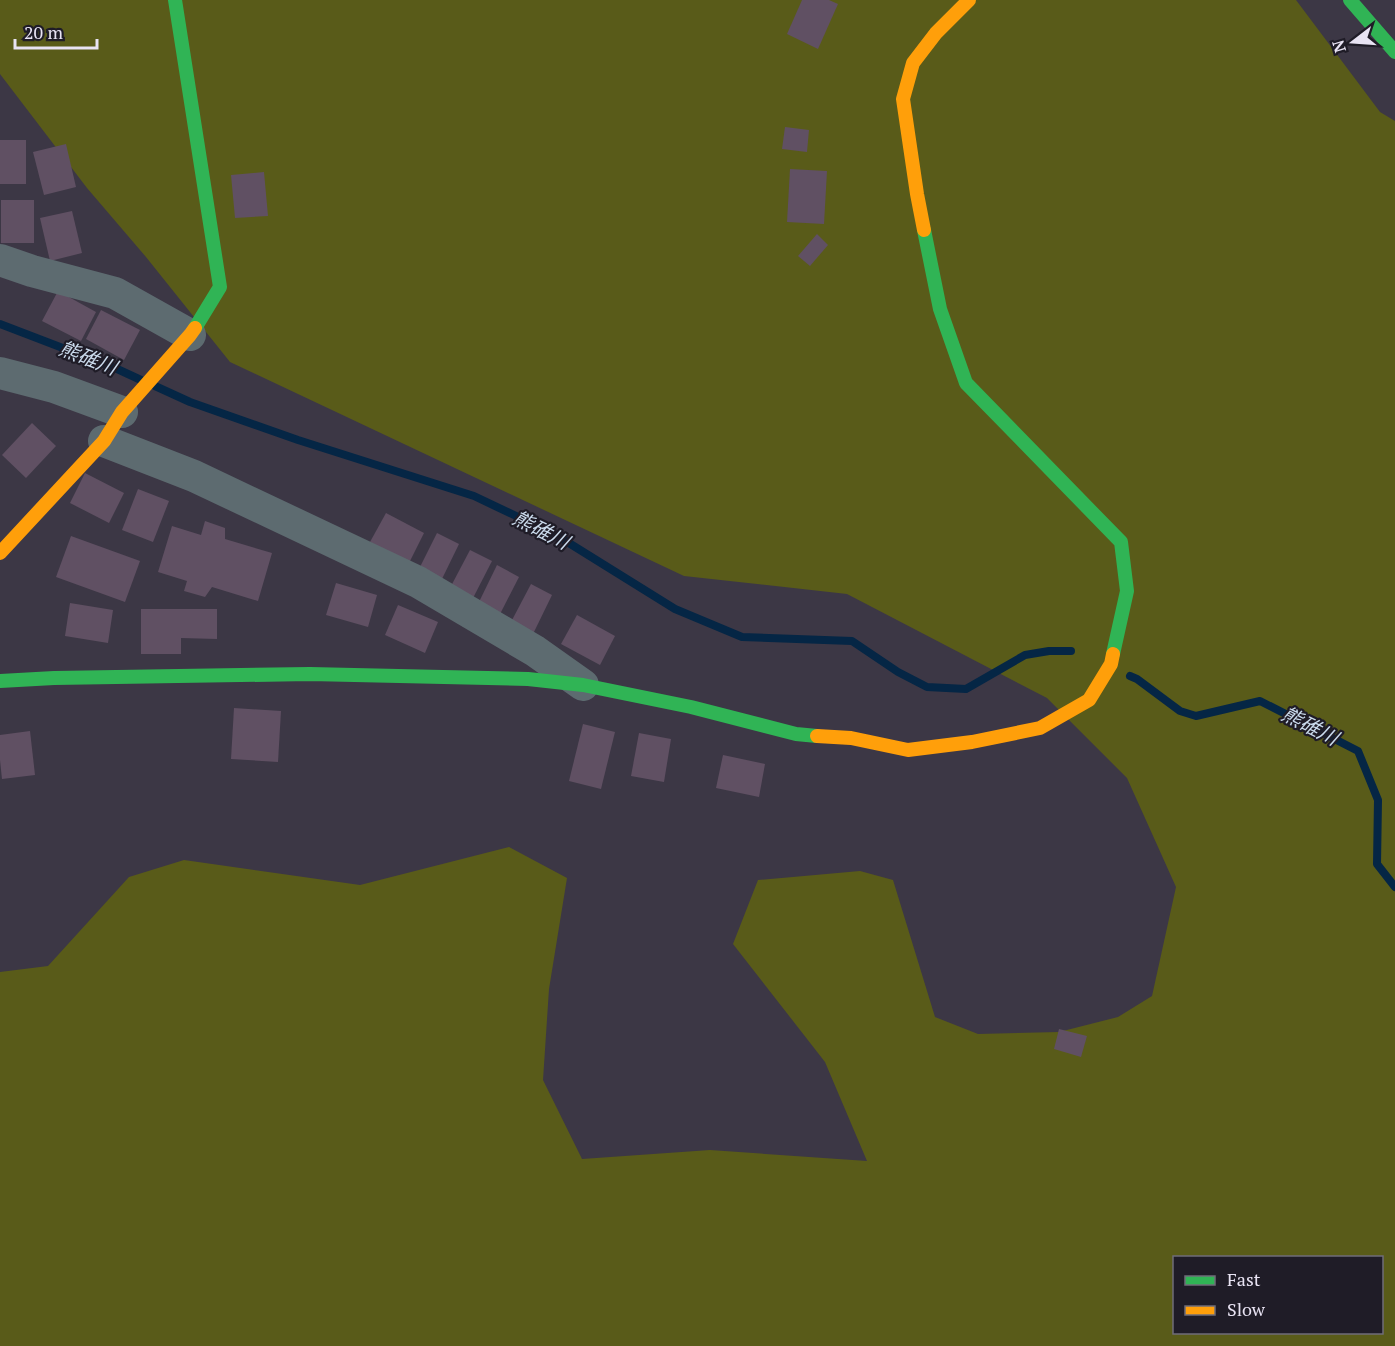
<svg xmlns="http://www.w3.org/2000/svg" width="1395" height="1346" font-family="'PT Serif','Noto Sans JP',serif">
<rect width="100%" height="100%" fill="#3c3745"/>
<!-- forest -->
<path fill="#595b19" fill-rule="evenodd" d="M0,0H1296L1380,112L1395,121V1346H0V972L48,966L129,877L184,860L360,885L509,847L567,878L549,989L543,1080L582,1159L710,1150L867,1161L825,1062L733,944L758,880L860,871L893,880L935,1017L978,1034L1059,1032L1118,1017L1152,996L1176,887L1127,778L1047,698L847,594L684,576L230,362L146,257L87,188L0,74ZM1174,1258H1382V1332H1174Z"/>
<g fill="none" stroke-linecap="round" stroke-linejoin="round">
<!-- stream -->
<g stroke="#052645" stroke-width="8">
<polyline points="0,324 115,368 141,380"/>
<polyline points="155,386 190,402 298,440 474,496 556,535 675,609 742,637 852,641 898,672 927,687 966,689 1025,655 1049,651 1071,651"/>
<polyline points="1130,676 1137,679 1180,711 1196,716 1260,701 1358,751 1378,800 1377,864 1395,887"/>
</g>
</g>
<!-- building -->
<g fill="#605063">
<polygon points="802,0 829,0 838,4 818,49 787,34"/>
<polygon points="785,127 809,130 807,152 782,149"/>
<rect x="0" y="140" width="26" height="44"/>
<polygon points="66,144 76,187 44,195 33,152"/>
<polygon points="790,169 827,171 824,224 787,222"/>
<polygon points="264,172 268,216 235,218 231,175"/>
<rect x="1" y="200" width="33" height="43"/>
<polygon points="72,211 82,253 50,261 40,218"/>
<polygon points="817,234 828,245 810,266 798,256"/>
<polygon points="58,291 96,312 81,341 42,321"/>
<polygon points="101,310 140,330 124,360 86,339"/>
<polygon points="32,423 56,446 26,478 2,455"/>
<polygon points="85,473 124,493 109,523 70,503"/>
<polygon points="138,489 169,501 153,542 122,530"/>
<polygon points="386,513 424,533 409,563 370,542"/>
<polygon points="205,521 225,528 225,539 272,553 258,601 212,587 205,597 184,591 187,581 158,572 172,526 201,535"/>
<polygon points="437,533 459,544 440,583 418,571"/>
<polygon points="71,536 140,561 125,602 56,577"/>
<polygon points="470,550 492,561 472,600 450,588"/>
<polygon points="497,565 519,577 499,616 478,604"/>
<polygon points="336,583 377,595 368,627 326,615"/>
<polygon points="531,584 552,595 533,634 511,622"/>
<polygon points="70,603 113,610 108,643 65,636"/>
<polygon points="398,605 438,622 425,653 385,635"/>
<polygon points="141,609 217,609 217,639 181,638 181,654 141,654"/>
<polygon points="577,615 615,636 600,665 561,644"/>
<polygon points="234,708 281,711 278,762 231,759"/>
<polygon points="583,724 615,732 601,789 569,781"/>
<polygon points="30,731 35,775 2,779 0,760 0,735"/>
<polygon points="639,733 671,739 664,782 631,776"/>
<polygon points="723,755 765,764 759,797 716,788"/>
<polygon points="1059,1029 1087,1036 1081,1057 1054,1049"/>
</g>
<g fill="none" stroke-linecap="round" stroke-linejoin="round">
<!-- street -->
<g stroke="#5d6b70" stroke-width="32">
<polyline points="0,260 32,271 115,293 190,335"/>
<polyline points="0,373 54,387 122,412"/>
<polyline points="104,441 194,476 418,582 535,651 583,685"/>
</g>
<!-- fast -->
<g stroke="#30b455" stroke-width="14">
<polyline points="175,0 220,287 195,328"/>
<polyline points="1350,0 1395,52"/>
<polyline points="924,230 940,309 966,383 1121,542 1127,591 1113,654"/>
<polyline points="0,681 54,678 310,674 528,679 583,685 691,707 796,734 817,736"/>
</g>
<!-- slow -->
<g stroke="#ff9f0a" stroke-width="14">
<polyline points="924,230 917,194 903,99 913,63 936,33 969,0"/>
<polyline points="0,553 104,441 122,412 190,335 195,328"/>
<polyline points="817,736 851,738 908,750 972,742 1040,728 1089,700 1111,664 1113,654"/>
</g>
</g>
<g text-anchor="middle" stroke-width="4.5" stroke-linejoin="round" paint-order="stroke">
<!-- water labels -->
<g font-size="20" font-style="italic" fill="#cadaec" stroke="#1f1c27">
<text transform="translate(88 358) rotate(21)" y="7">熊碓川</text>
<text transform="translate(541 530) rotate(27)" y="7">熊碓川</text>
<text transform="translate(1310 726) rotate(27)" y="7">熊碓川</text>
</g>
</g>
<!-- legend -->
<rect x="1173" y="1256" width="210" height="78" fill="#1f1c27" stroke="#6f6c79" stroke-width="1.5"/>
<rect x="1185" y="1276" width="30" height="9" fill="#30b455" stroke="#6f6c79" stroke-width="1.5"/>
<text x="1227" y="1286" font-size="18" fill="#e8e3f3">Fast</text>
<rect x="1185" y="1306" width="30" height="9" fill="#ff9f0a" stroke="#6f6c79" stroke-width="1.5"/>
<text x="1227" y="1316" font-size="18" fill="#e8e3f3">Slow</text>
<!-- north arrow -->
<g transform="translate(1353 42) rotate(253)" stroke="#1f1c27" stroke-width="4.5" paint-order="stroke">
<path d="M0-4.5L10 22L0 15L-10 22Z" fill="#e8e3f3"/>
<text y="-9" font-size="16" font-weight="bold" text-anchor="middle" fill="#e8e3f3">N</text>
</g>
<!-- scale -->
<path d="M15 39v9h82v-9" fill="none" stroke="#e8e3f3" stroke-width="3"/>
<text x="24" y="39" font-size="18" fill="#e8e3f3" stroke="#1f1c27" stroke-width="4.5" paint-order="stroke">20 m</text>
</svg>
